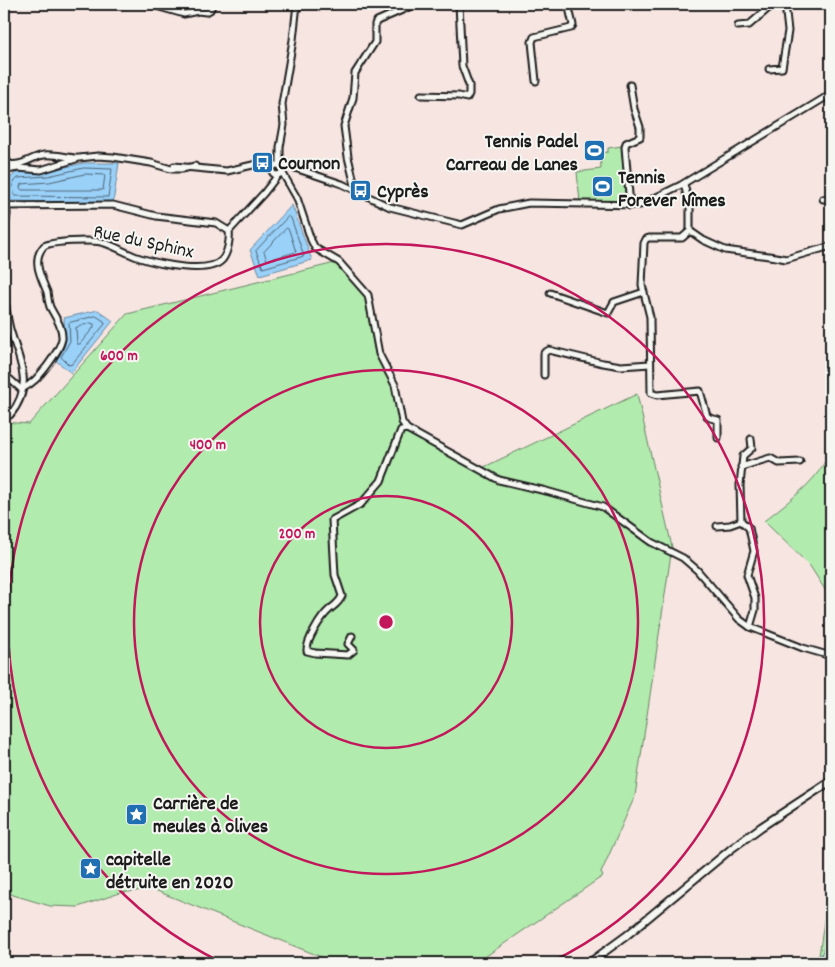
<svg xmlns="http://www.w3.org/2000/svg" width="835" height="967" font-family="Dekko,sans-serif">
<rect width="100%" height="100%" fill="#f7e5e1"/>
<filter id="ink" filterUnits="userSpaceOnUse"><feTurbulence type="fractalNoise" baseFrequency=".02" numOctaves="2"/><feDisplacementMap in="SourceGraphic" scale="10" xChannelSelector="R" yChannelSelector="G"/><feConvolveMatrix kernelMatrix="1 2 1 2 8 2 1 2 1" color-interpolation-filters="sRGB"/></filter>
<g filter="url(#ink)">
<!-- green -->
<g fill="#b2ebae" stroke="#678465">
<polygon points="622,146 627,203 580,202 577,172 601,169 600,153 608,152 608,148"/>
<polygon points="335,263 364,294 375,353 394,391 400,422 413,435 482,468 637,394 672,547 635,796 601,873 603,876 476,963 345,963 329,960 152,889 120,893 78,907 50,906 13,895 4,889 4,422 29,424 127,314"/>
<path d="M831,443V599L810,566L764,521C788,501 827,476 831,443Z"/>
<polygon points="831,898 831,963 818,963 826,907"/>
</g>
<!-- water -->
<g fill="#9ad1f9" stroke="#6889a1">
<polygon points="84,163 119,163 113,203 10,201 8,181 15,173 47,171"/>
<polygon points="292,205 312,260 260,275 250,250"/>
<polygon points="98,310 113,321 71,373 54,359 65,340 64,318"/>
</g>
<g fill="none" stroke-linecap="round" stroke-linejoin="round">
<!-- shore -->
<g stroke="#4e6474" stroke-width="1">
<polygon points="84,168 112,169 108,197 16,196 14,195 13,183 18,178 48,176"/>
<polygon points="85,174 105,175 103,190 22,190 20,188 21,184 49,182"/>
<polygon points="289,216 291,218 304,256 263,268 256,251"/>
<polygon points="287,228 289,230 296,252 267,260 264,252"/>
<polygon points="96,316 104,321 105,324 72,364 69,365 61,357 70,341 69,323"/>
<polygon points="91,323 94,324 94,327 80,344 77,344 76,328"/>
</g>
<!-- stream -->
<polyline stroke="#6889a1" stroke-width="1" points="818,963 831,930"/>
<defs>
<g id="minor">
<polyline points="149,4 184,14 198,11 206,12 210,10 213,4"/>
<polyline points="738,26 749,25 771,6 772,4"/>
<polyline points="769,69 782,68 788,31 785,4"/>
<polyline points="536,81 532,42 534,37 571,28 573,25 569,8 570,4"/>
<polyline points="421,95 459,96 467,98 469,94 469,85 462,66 459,4"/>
<polyline points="4,159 8,162 9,166 4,172"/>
<path d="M8,164C22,167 31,157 44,155C54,154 66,157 76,158"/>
<circle cx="277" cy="170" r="5"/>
<polyline points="174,166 227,171 257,164 274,166"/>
<polyline points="280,166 280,147 284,125 282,104 293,40 297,4"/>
<polyline points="282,168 286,165 342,184 390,207 462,225 499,209 529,203 640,205 681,185 831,94"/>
<polyline points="7,170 18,168 41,170 79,158 98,156 113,157 151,163 171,169 182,169 195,166"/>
<polyline points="282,172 297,198 311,240 315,248 339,262 368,295 379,354 395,385 402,422 407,429 499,480 546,491 603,507 651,542 683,558 697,570 739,619 750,627 803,648 831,656"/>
<polyline points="684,184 690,208 690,231 703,240 725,250 776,257 786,259 831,246"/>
<polyline points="4,190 7,214 4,232"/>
<polyline points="356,190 348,157 344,126 353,98 355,73 375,42 375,24 377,21 416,4"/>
<polyline points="823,199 831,198"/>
<polyline points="4,206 113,205 156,216 216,223 229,231 264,193 278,175"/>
<polyline points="630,206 625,147 626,143 640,137 640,127 634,109 630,85"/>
<polyline points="690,231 682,238 649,238 646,239 644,243 642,285 650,317 651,393 657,395 700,391 707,416 710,418 718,420 718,438"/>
<polyline points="550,293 608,313 614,302 644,292"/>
<path d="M4,294C6,306 7,318 10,329C19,361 35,385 10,415"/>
<polyline points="4,374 22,390"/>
<polyline points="544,375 544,353 549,350 603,363 621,366 650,364"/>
<path d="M22,389C34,383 39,376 47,366C53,358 60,349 62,339C63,327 55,317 50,307C48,302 48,297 47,292C41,277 31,260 44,246C53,241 90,240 101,242C114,245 127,254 140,258C159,264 208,275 222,260C228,253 230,239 229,231"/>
<polyline points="741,467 770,458 779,463 800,462"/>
<polyline points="717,526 730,525 741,521"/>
<polyline points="750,627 755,610 755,598 747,575 754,551 749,528 741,521 740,485 743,456 752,448 751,439"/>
<path d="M352,636L348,644L354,650L348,655L315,653L307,651C306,641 321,617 329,610C335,605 339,603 342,596L335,575L332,520L361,504L381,481L401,430L407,429"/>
</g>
<polyline id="major" points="589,963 626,936 731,849 761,827 831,781"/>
</defs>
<!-- minor casing -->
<use href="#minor" stroke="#1c1c1c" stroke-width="9"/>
<!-- major casing -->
<use href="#major" stroke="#1c1c1c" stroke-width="10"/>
<!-- minor -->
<use href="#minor" stroke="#f6f6f2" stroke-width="5"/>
<!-- major -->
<use href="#major" stroke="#f6f6f2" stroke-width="6"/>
</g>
</g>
<!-- distance rings -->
<g fill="none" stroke="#c2185b" stroke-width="2.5">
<circle cx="386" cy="622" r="126"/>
<circle cx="386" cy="622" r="252"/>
<path d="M223 963A378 378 0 1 1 549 963"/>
</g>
<!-- icons -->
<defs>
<symbol id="stadium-square" viewBox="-11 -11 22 22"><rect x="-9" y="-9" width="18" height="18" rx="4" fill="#1f6fb2" stroke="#f6f6f2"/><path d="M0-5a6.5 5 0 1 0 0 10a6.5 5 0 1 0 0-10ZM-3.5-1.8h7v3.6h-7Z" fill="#fff"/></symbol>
<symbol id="bus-square" viewBox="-11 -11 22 22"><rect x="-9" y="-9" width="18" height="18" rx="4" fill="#1f6fb2" stroke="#f6f6f2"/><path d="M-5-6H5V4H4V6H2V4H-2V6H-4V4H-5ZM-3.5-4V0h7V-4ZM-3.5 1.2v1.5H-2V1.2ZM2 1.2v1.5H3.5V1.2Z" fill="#fff"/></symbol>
<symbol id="sight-square" viewBox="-11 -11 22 22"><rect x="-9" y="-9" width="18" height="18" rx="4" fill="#1f6fb2" stroke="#f6f6f2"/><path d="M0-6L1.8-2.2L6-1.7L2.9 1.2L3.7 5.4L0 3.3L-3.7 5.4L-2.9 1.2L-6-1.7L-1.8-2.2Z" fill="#fff"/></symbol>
</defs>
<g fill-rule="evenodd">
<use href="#stadium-square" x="582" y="138" width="25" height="25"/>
<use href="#bus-square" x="250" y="150" width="25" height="25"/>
<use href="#stadium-square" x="590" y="174" width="25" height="25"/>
<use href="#bus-square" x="348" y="178" width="25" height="25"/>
<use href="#sight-square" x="124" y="802" width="25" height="25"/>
<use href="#sight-square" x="78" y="856" width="25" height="25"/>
</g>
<g text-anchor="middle" stroke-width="4" stroke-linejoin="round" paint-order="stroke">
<!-- poi labels -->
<g font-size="20" font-weight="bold" fill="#1c1c1c" stroke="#f6f6f2" text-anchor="start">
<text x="578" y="147" text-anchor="end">Tennis Padel<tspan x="578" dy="23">Carreau de Lanes</tspan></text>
<text x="278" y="169">Cournon</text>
<text x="618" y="183">Tennis<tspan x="618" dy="23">Forever Nîmes</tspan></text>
<text x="377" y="197">Cyprès</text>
<text x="153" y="809">Carrière de<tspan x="153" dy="23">meules à olives</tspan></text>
<text x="106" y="865">capitelle<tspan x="106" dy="23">détruite en 2020</tspan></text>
</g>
<!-- street labels -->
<g font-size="20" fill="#1c1c1c" stroke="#f6f6f2">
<text transform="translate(144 240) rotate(12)" y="7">Rue du Sphinx</text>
</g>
</g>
<circle cx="386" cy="622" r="8" fill="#c2185b" stroke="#f6f6f2" stroke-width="2.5"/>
<g font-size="15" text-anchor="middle" font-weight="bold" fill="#c2185b" stroke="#f6f6f2" stroke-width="4" stroke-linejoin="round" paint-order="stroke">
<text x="119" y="360">600 m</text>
<text x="208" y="449">400 m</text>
<text x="297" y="538">200 m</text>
</g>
<!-- margin -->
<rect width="835" height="967" fill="none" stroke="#f6f6f2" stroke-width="20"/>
<rect x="10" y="10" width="815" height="947" fill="none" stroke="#1c1c1c" stroke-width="2" filter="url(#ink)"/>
</svg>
